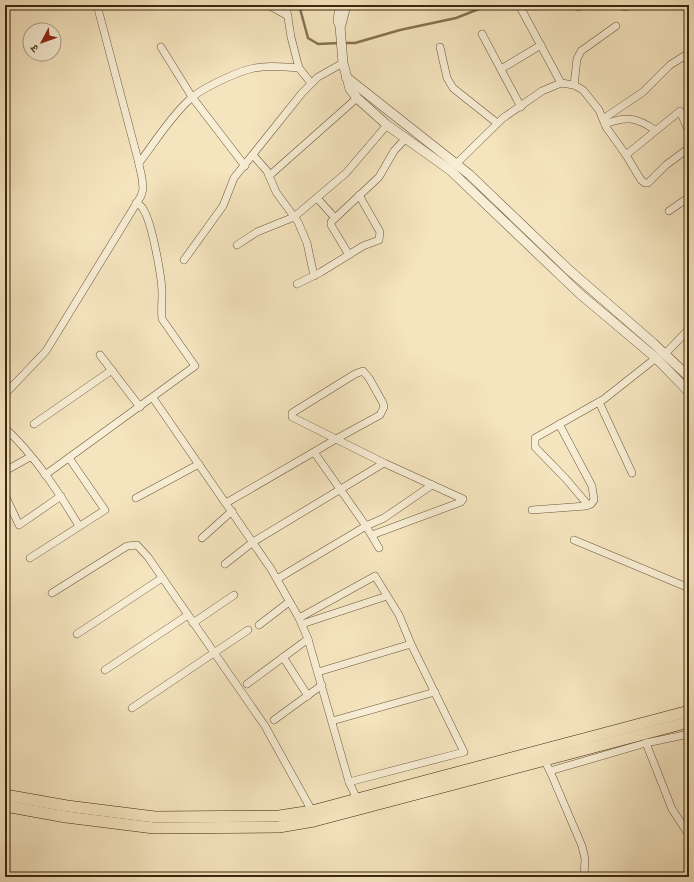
<svg xmlns="http://www.w3.org/2000/svg" width="694" height="882" font-family="'IM FELL DW Pica','Noto Serif Devanagari',serif">
<rect width="100%" height="100%" fill="#f5e5bf"/>
<filter id="stains"><feTurbulence type="fractalNoise" baseFrequency=".005" numOctaves="4"/><feColorMatrix values="0 0 0 0 .2 0 0 0 0 .09 0 0 0 0 .02 0 0 0 .5 -.17"/></filter>
<radialGradient id="worn" r=".72"><stop offset=".6" stop-color="#630" stop-opacity="0"/><stop offset="1" stop-color="#630" stop-opacity=".3"/></radialGradient>
<g fill="none" stroke-linecap="round" stroke-linejoin="round">
<!-- stream -->
<g stroke="#857253" stroke-width="2.5">
<polyline points="299,5 308,38 318,44 339,43"/>
<polyline points="344,43 355,43 400,30 456,18 484,7 485,5"/>
</g>
<defs>
<g id="minor">
<polyline points="268,5 288,16"/>
<polyline points="286,5 291,37 299,68 311,83"/>
<polyline points="519,5 561,83"/>
<polyline points="578,5 579,7"/>
<polyline points="623,5 625,7 631,5"/>
<polyline points="97,7 108,5"/>
<polyline points="482,34 521,107"/>
<polyline points="161,47 192,97 245,166"/>
<polyline points="440,47 447,78 453,88 497,123"/>
<polyline points="501,69 541,45"/>
<polyline points="574,85 577,59 581,51 616,26"/>
<polyline points="603,119 643,92 670,65 689,53"/>
<path d="M605,124C626,116 636,117 655,130"/>
<polyline points="253,155 267,171 276,192 298,222 307,243 314,276"/>
<polyline points="626,155 641,180 645,183 648,183 666,165 689,148"/>
<path d="M139,163C155,142 169,119 188,101C199,89 235,73 250,69C266,65 283,67 299,68"/>
<polyline points="456,164 503,118 542,91 561,83 574,85 583,90 599,110 606,127 626,155 680,111 689,132"/>
<polyline points="269,176 357,98"/>
<polyline points="317,198 335,218"/>
<polyline points="669,211 689,197"/>
<polyline points="237,245 257,232 294,217 346,173 387,125"/>
<polyline points="349,255 331,225 331,222 379,177 394,151 406,138"/>
<polyline points="184,260 223,206 234,178 302,93 318,77 343,63"/>
<polyline points="297,284 321,272 363,246 379,240 380,232 359,195"/>
<polyline points="665,354 689,329"/>
<polyline points="100,355 140,407"/>
<polygon points="363,371 369,378 383,403 384,407 380,415 336,439 292,417 292,413 355,374"/>
<polyline points="5,394 46,351 141,196 143,189 142,178 138,160 97,5"/>
<polyline points="153,398 271,569 299,618 308,639 349,782 357,799"/>
<polyline points="599,402 632,473"/>
<polyline points="34,424 112,370"/>
<path d="M5,428C35,456 58,491 79,526"/>
<polyline points="314,452 336,439 384,463"/>
<polyline points="5,471 30,457"/>
<path d="M45,475L195,366L162,319C161,311 162,303 162,294C162,278 152,222 143,209C142,206 139,205 136,203"/>
<polyline points="5,495 19,525 61,496"/>
<polyline points="136,498 199,464"/>
<polyline points="226,503 314,452 366,526 277,579"/>
<polyline points="588,505 566,479 535,447 535,438 604,399 656,358"/>
<polyline points="532,510 586,506 591,504 594,500 592,486 559,424"/>
<polyline points="202,538 232,511"/>
<polyline points="574,540 689,588"/>
<polyline points="379,548 366,526 384,518 432,485"/>
<polyline points="30,558 105,510 69,458"/>
<polyline points="225,564 253,542 384,463 463,499 461,502 372,535"/>
<polyline points="52,593 127,546 137,545 148,557 265,726 312,811"/>
<polyline points="299,618 375,576 399,615 411,644"/>
<polyline points="193,623 234,595"/>
<polyline points="302,624 387,596"/>
<polyline points="259,625 289,602"/>
<polyline points="77,634 162,578"/>
<polyline points="283,657 308,696"/>
<polyline points="105,670 188,615"/>
<polyline points="318,672 411,644 464,752 349,782"/>
<polyline points="247,684 308,639"/>
<polyline points="132,708 248,630"/>
<polyline points="274,720 322,685"/>
<polyline points="332,721 435,692"/>
<polyline points="646,743 689,734"/>
<polyline points="543,758 550,771 582,846 585,859 584,877"/>
<polyline points="550,771 646,743 672,809 689,835"/>
</g>
<g id="tertiary">
<polyline points="340,5 338,21 340,26 343,63 350,89 357,98 387,125 450,170 580,294 656,358 689,392"/>
<polyline points="341,25 346,5"/>
<polyline points="346,77 470,175 569,270 653,343 689,377"/>
</g>
<g id="primary">
<polyline points="5,795 67,806 155,817 279,816 312,811 689,711"/>
<polyline points="5,806 66,817 154,828 279,827 314,821 689,722"/>
</g>
</defs>
<!-- minor casing -->
<use href="#minor" stroke="#6a563a" stroke-width="8"/>
<!-- tertiary casing -->
<use href="#tertiary" stroke="#6a563a" stroke-width="10"/>
<!-- primary casing -->
<use href="#primary" stroke="#3c270d" stroke-width="12"/>
<!-- minor -->
<use href="#minor" stroke="#f8eed5" stroke-width="7"/>
<!-- tertiary -->
<use href="#tertiary" stroke="#f8eed5" stroke-width="9"/>
<!-- primary -->
<use href="#primary" stroke="#f5e5bf" stroke-width="11"/>
</g>
<!-- margin -->
<rect width="694" height="882" fill="none" stroke="#f5e5bf" stroke-width="20"/>
<rect x="6" y="6" width="682" height="870" fill="none" stroke="#3c270d" stroke-width="2"/>
<rect x="10" y="10" width="674" height="862" fill="none" stroke="#3c270d"/>
<!-- north arrow -->
<g transform="translate(42 42) rotate(229)"><circle r="19" fill="#f8eed5" stroke="#ad9e85"/>
<path d="M0-3L7 15L0 10L-7 15Z" fill="#8f2418"/>
<text y="-6" font-size="11" font-weight="bold" text-anchor="middle" fill="#3c270d">उ</text>
</g>
<rect width="100%" height="100%" filter="url(#stains)"/>
<rect width="100%" height="100%" fill="url(#worn)"/>
</svg>
